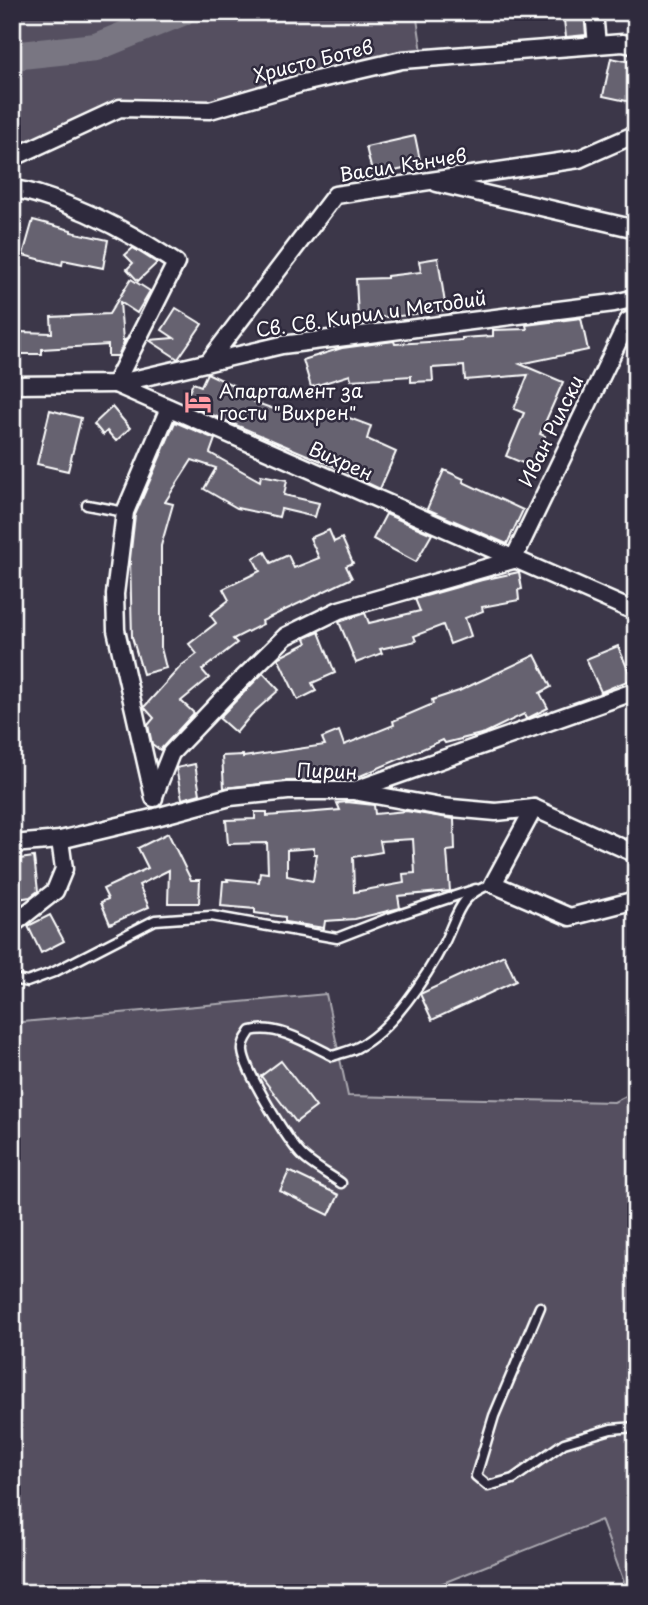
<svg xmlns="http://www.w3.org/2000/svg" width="648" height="1605" font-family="'Playpen Sans',sans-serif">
<rect width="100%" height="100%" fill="#3c3749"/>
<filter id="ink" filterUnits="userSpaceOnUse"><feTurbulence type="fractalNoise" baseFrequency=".0143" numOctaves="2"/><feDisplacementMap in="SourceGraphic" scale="14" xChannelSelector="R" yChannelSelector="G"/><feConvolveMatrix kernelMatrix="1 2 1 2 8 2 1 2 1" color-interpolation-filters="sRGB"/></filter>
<g filter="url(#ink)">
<!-- green -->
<g fill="#555060" stroke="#aaa8b0" stroke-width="2">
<polygon points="12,12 416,12 422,52 216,107 117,105 12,153"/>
<polygon points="326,994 348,1096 614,1102 636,1091 636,1593 628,1593 601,1520 418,1593 12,1593 12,1023"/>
</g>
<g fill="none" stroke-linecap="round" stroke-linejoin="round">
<!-- river -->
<polyline stroke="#797682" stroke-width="28" points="12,56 96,47 182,12"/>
</g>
<!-- building -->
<g fill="#666270" stroke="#fff" stroke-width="2" fill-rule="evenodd">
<polygon points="563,12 584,12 586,35 566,37"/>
<polygon points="611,58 636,63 636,103 603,96"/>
<polygon points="415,136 421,165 373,176 366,147"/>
<polygon points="33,220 71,230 71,232 108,240 103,268 63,260 62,265 23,255"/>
<polygon points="133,248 157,263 138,281 127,269 133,263 125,255"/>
<polygon points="438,258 446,310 392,317 358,317 356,279 387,278 387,276 421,272 419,261"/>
<polygon points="131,279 150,291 137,313 120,302 123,341 125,340 118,356 108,356 108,345 42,349 42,354 19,354 20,332 52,333 51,317 109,314"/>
<polygon points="176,308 202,324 178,359 149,340 174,338 162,330"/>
<polygon points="581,318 588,350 520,364 563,382 540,434 545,436 532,467 506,456 524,413 514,409 528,375 465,380 464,366 432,368 433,381 411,382 411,376 351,380 350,375 311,387 303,360 342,348 394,341 395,344 462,340 462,338 493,336 493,330 527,329 526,325"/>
<polygon points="207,373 256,396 254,402 285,413 287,407 324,420 328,410 371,426 367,439 396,452 380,489 363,481 364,479 184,403 193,383 201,386"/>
<polygon points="112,407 130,428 116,441 107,431 103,435 94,424"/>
<polygon points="50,410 81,418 68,471 37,464"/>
<polygon points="175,422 215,439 210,453 260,481 261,475 287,480 284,495 319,503 315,517 281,509 279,517 237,508 204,489 216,468 192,460 165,502 173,504 161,546 161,648 166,668 143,674 132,637 130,559 135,515"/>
<polygon points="444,470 464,479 463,482 523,510 507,544 427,509"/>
<polygon points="386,514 432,534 416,562 373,539"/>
<polygon points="329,530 334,542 342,538 353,563 346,566 352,578 262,621 263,624 233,639 237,643 202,670 209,678 181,701 194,713 160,750 152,744 148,725 154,718 144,707 181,666 197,654 189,644 216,623 210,615 229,600 223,589 260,571 253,558 265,552 271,563 288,555 294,568 319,558 310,538"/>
<polygon points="519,572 522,589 518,590 519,600 482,607 483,611 465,618 471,636 450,644 443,625 414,636 416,641 380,649 382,653 356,663 339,622 365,613 369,623 420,611 415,599 482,580"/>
<polygon points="319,632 335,673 312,683 316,691 298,700 278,658 307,643 305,638"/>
<polygon points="618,646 632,679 601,692 586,659"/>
<polygon points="535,655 551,687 540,693 548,708 526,719 524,714 485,733 445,743 443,740 351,780 287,781 224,788 222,756 243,755 243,757 325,745 322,738 339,731 344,745 394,725 393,721 433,704 432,700 459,691"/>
<polygon points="263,673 279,690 252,714 236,733 219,718"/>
<polygon points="195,764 200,794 182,799 176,768"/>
<path d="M347,802L374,805L375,814L406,811L454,819L455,850L447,851L450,891L398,896L400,908L355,919L325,921L324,928L285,922V917L255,913V909L221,906L223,881H228L227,879L259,882L260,872L268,873L267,843L228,844L226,820L255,819V812H267V816L340,810L337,803ZM413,839L415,873L403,874L404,883L354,892L353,857L382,852L380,841ZM314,848V854H317L313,881L287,876V850Z"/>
<polygon points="168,833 191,880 200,880 199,903 168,903 169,870 139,885 149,907 110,924 101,902 108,899 103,889 148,868 138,848"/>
<polygon points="34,857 38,891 30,897 12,900 12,860"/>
<polygon points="50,915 64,941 41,953 28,926"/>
<polygon points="504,955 516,981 432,1020 420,994"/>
<polygon points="281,1061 316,1107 296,1122 261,1076"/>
<polygon points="289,1171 339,1195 329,1215 280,1191"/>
</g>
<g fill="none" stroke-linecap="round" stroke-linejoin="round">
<defs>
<g id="service">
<polyline points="87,505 125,512"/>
<polyline points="12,979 27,982 54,972 155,920 211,916 337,938 386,919 476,889"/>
<path d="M341,1183C327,1173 308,1164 298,1151C284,1134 245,1071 243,1051C242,1043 247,1037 251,1031C278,1024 309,1044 333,1056C341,1053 351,1051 358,1047C391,1031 427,976 444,943C458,915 458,894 493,884"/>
<polyline points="540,1307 494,1416 476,1476 488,1486 513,1479 564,1443 611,1429 636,1427"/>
</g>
<g id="minor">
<polyline points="594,12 597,45"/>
<polyline points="12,158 120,108 210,110 303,83 402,60 623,43 636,46"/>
<polyline points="437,183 636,229"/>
<path d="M12,189C29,190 44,197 60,202C103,218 138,237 176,263L115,384"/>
<polyline points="209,361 335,195 579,159 636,134"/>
<polyline points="115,384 636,612"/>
<polyline points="12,385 115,384 282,345 614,303 636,298"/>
<polyline points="513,560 628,321"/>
<polyline points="355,790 636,691"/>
<polyline points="154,796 171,753 233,688 286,636 339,610 513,560"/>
<polyline points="154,798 116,630 115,594 125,512 169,408"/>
<polyline points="534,808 493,884 570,917 636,900"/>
<polyline points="12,844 60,840 156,817 230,797 288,791 353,791 441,807 496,812 534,808 636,854"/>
<polyline points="12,925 55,891 64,869 60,840"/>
</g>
</defs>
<!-- service casing -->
<use href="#service" stroke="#fff" stroke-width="13"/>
<!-- minor casing -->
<use href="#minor" stroke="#fff" stroke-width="21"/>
<!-- service -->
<use href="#service" stroke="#2f2a3d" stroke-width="8"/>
<!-- minor -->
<use href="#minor" stroke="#2f2a3d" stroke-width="16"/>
</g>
</g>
<!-- icons -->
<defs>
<symbol id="hotel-bare" viewBox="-9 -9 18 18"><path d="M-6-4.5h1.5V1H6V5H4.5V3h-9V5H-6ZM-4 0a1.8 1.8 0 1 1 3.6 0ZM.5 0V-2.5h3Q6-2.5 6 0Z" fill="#ff9aa2" stroke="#2f2a3d" stroke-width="2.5" paint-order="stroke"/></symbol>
</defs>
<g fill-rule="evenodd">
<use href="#hotel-bare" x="179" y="383" width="38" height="38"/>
</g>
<g text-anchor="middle" stroke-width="5" stroke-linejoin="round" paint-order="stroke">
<!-- street labels -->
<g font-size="19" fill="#fff" stroke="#2f2a3d">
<text transform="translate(313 61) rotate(-14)" y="7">Христо Ботев</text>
<text transform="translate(403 165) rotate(-9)" y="7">Васил Кънчев</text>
<text transform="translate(371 314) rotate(-8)" y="7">Св. Св. Кирил и Методий</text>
<text transform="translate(551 431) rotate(-64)" y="7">Иван Рилски</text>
<text transform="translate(341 461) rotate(24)" y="7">Вихрен</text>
<text transform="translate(327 771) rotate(2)" y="7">Пирин</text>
</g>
<!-- poi labels -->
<g font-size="19" fill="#fff" stroke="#2f2a3d" text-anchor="start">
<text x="219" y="398">Апартамент за<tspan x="219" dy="22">гости "Вихрен"</tspan></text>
</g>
</g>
<!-- margin -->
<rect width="648" height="1605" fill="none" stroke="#2f2a3d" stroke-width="42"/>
<rect x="21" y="21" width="606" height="1563" fill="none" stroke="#fff" stroke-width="2.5" filter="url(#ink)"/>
</svg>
